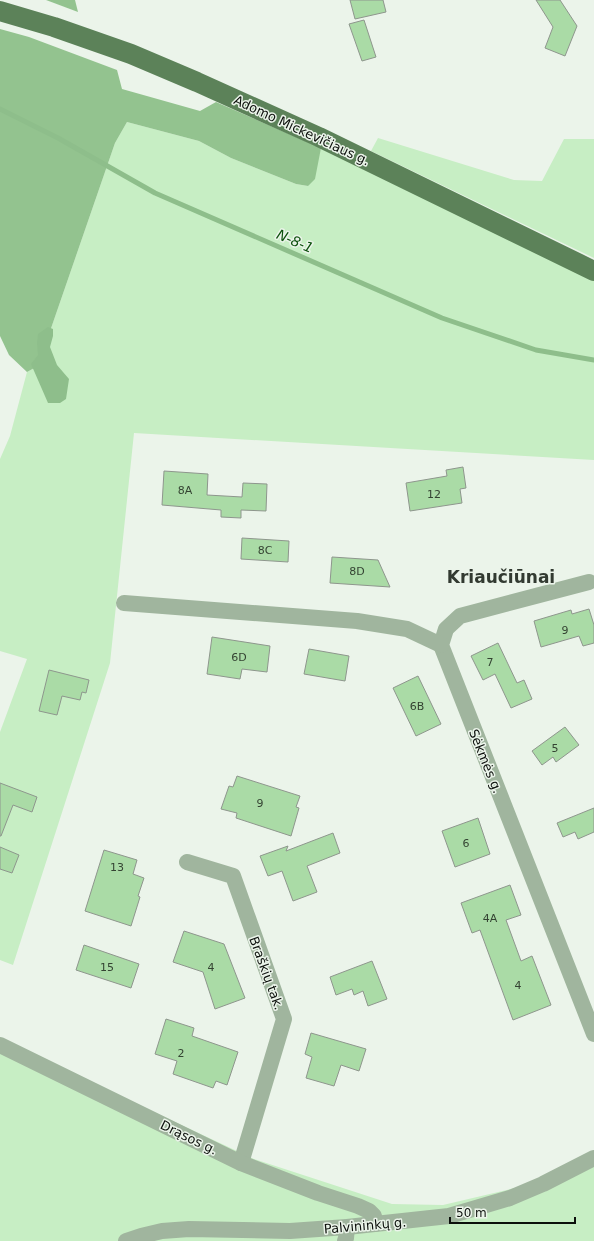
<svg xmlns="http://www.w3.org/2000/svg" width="594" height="1241" font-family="'DejaVu Sans',sans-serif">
<rect width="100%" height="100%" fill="#ebf4ea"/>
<!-- green -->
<g fill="#c7eec4">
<polygon points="127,122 199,141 231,158 296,184 308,186 321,148 594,280 594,460 134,433 110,663 13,965 0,960 0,732 27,659 0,651 0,459 10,436 27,372 38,366 115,143"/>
<polygon points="378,138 514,180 542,181 564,139 594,139 594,258 371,151"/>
<polygon points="0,1040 254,1159 392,1204 443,1205 519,1187 594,1162 594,1241 0,1241"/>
</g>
<!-- forest -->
<g fill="#93c38f">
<polygon points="46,0 75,0 78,12"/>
<polygon points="0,29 29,37 117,70 122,89 200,111 216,102 321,148 315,179 308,186 296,184 231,158 199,141 127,122 115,143 38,366 27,372 9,355 0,336"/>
</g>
<!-- water -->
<polygon fill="#8ebe8b" points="48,327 53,329 53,336 50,347 57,365 69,379 66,399 60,403 48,403 31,364 38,355 37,343 38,334"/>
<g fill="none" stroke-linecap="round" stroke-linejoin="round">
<!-- stream -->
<polyline stroke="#8ebe8b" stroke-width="5" points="0,109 58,138 155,193 442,318 536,350 594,360"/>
</g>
<!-- building -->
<g fill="#aadba6" stroke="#8e968d">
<polygon points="350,0 383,0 386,12 355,19"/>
<polygon points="536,0 560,0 577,26 565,56 545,48 553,27"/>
<polygon points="364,20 376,57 362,61 349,24"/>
<polygon points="463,467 466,488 460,489 462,503 410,511 406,483 447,476 446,470"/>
<polygon points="164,471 208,474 207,495 242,497 243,483 267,484 266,511 241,510 241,518 221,517 221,510 162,505"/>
<polygon points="242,538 289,541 288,562 241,559"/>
<polygon points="332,557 378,560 390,587 330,583"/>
<polygon points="589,609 594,625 594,643 583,646 579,636 541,647 534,621 571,610 572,614"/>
<polygon points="212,637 270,646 267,672 242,669 240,679 207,674"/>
<polygon points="498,643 517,683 524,680 532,699 511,708 495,674 483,680 471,656"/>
<polygon points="309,649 349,656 345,681 304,674"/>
<polygon points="49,670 89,680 86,693 82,692 80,700 62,696 57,715 39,711"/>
<polygon points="418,676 441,724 416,736 393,688"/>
<polygon points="565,727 579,745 556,762 553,757 542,765 532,751"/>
<polygon points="237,776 300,796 296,807 299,808 291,836 236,818 237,813 221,809 229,786 233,787"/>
<polygon points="0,783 37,797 32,812 13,805 1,836 0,836"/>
<polygon points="594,808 594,832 578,839 575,832 563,837 557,823"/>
<polygon points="478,818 490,854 455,867 442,831"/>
<polygon points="333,833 340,853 307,866 317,892 293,901 282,871 268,876 260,856 288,846 286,851"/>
<polygon points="0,847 19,855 12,873 0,869"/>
<polygon points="104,850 137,860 133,874 144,878 138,896 140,897 131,926 85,911"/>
<polygon points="510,885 521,915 506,920 521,961 532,956 551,1005 513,1020 480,930 472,933 461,903"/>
<polygon points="184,931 224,944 245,998 215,1009 203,972 173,962"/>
<polygon points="84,945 139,964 131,988 76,970"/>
<polygon points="372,961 387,999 368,1006 363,991 354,995 352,989 336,995 330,977"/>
<polygon points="166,1019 194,1028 192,1036 238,1052 227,1085 216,1081 213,1088 173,1074 177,1061 155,1054"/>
<polygon points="311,1033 366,1049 359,1071 341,1065 334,1086 306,1078 312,1057 305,1054"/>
</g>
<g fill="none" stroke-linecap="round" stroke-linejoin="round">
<!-- minor -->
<g stroke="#a0b59e" stroke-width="16">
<polyline points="589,582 460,616 446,629 441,645 594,1034"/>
<polyline points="124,603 357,621 407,629 441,645"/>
<polyline points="187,862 233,876 284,1019 241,1163"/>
<polyline points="0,1045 241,1163 318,1193 358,1206 369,1211 374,1216 375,1224"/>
<polyline points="126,1241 141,1236 162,1231 189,1229 290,1231 347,1227 449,1216 510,1198 543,1184 594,1158"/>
<polyline points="345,1241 346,1238 347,1227"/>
</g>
<!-- major -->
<polyline stroke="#5c8259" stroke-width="20" points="0,11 54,27 131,54 197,82 319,137 594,271"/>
</g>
<g text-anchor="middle" stroke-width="3" stroke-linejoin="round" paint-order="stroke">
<!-- number labels -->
<g font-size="11" fill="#344332">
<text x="185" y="494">8A</text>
<text x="434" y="498">12</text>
<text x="265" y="554">8C</text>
<text x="357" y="575">8D</text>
<text x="565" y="634">9</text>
<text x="239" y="661">6D</text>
<text x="490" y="666">7</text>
<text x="417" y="710">6B</text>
<text x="555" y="752">5</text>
<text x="260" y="807">9</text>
<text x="466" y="847">6</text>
<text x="117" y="871">13</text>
<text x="490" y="922">4A</text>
<text x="107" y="971">15</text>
<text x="211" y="971">4</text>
<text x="518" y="989">4</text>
<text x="181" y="1057">2</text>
</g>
<!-- street labels -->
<g font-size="13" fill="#0c100c" stroke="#ebf4ea">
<text transform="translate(302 130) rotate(25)" y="5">Adomo Mickevičiaus g.</text>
<text transform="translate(486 761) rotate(68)" y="5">Sėkmės g.</text>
<text transform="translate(267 973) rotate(70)" y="5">Braškių tak.</text>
<text transform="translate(189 1137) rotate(26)" y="5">Drąsos g.</text>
<text transform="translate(365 1225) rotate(-5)" y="5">Palvininkų g.</text>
</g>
<!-- water labels -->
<g font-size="14" font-style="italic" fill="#0d510d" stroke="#ebf4ea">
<text transform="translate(295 241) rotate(23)" y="5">N-8-1</text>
</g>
<!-- district labels -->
<g font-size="17" font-weight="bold" fill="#323a31" stroke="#ebf4ea">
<text x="501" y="583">Kriaučiūnai</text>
</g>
</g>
<!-- scale -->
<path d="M450 1217v6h125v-6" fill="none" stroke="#0c100c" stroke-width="2"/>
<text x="456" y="1217" font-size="12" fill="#0c100c" stroke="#ebf4ea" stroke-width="3" paint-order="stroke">50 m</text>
</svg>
